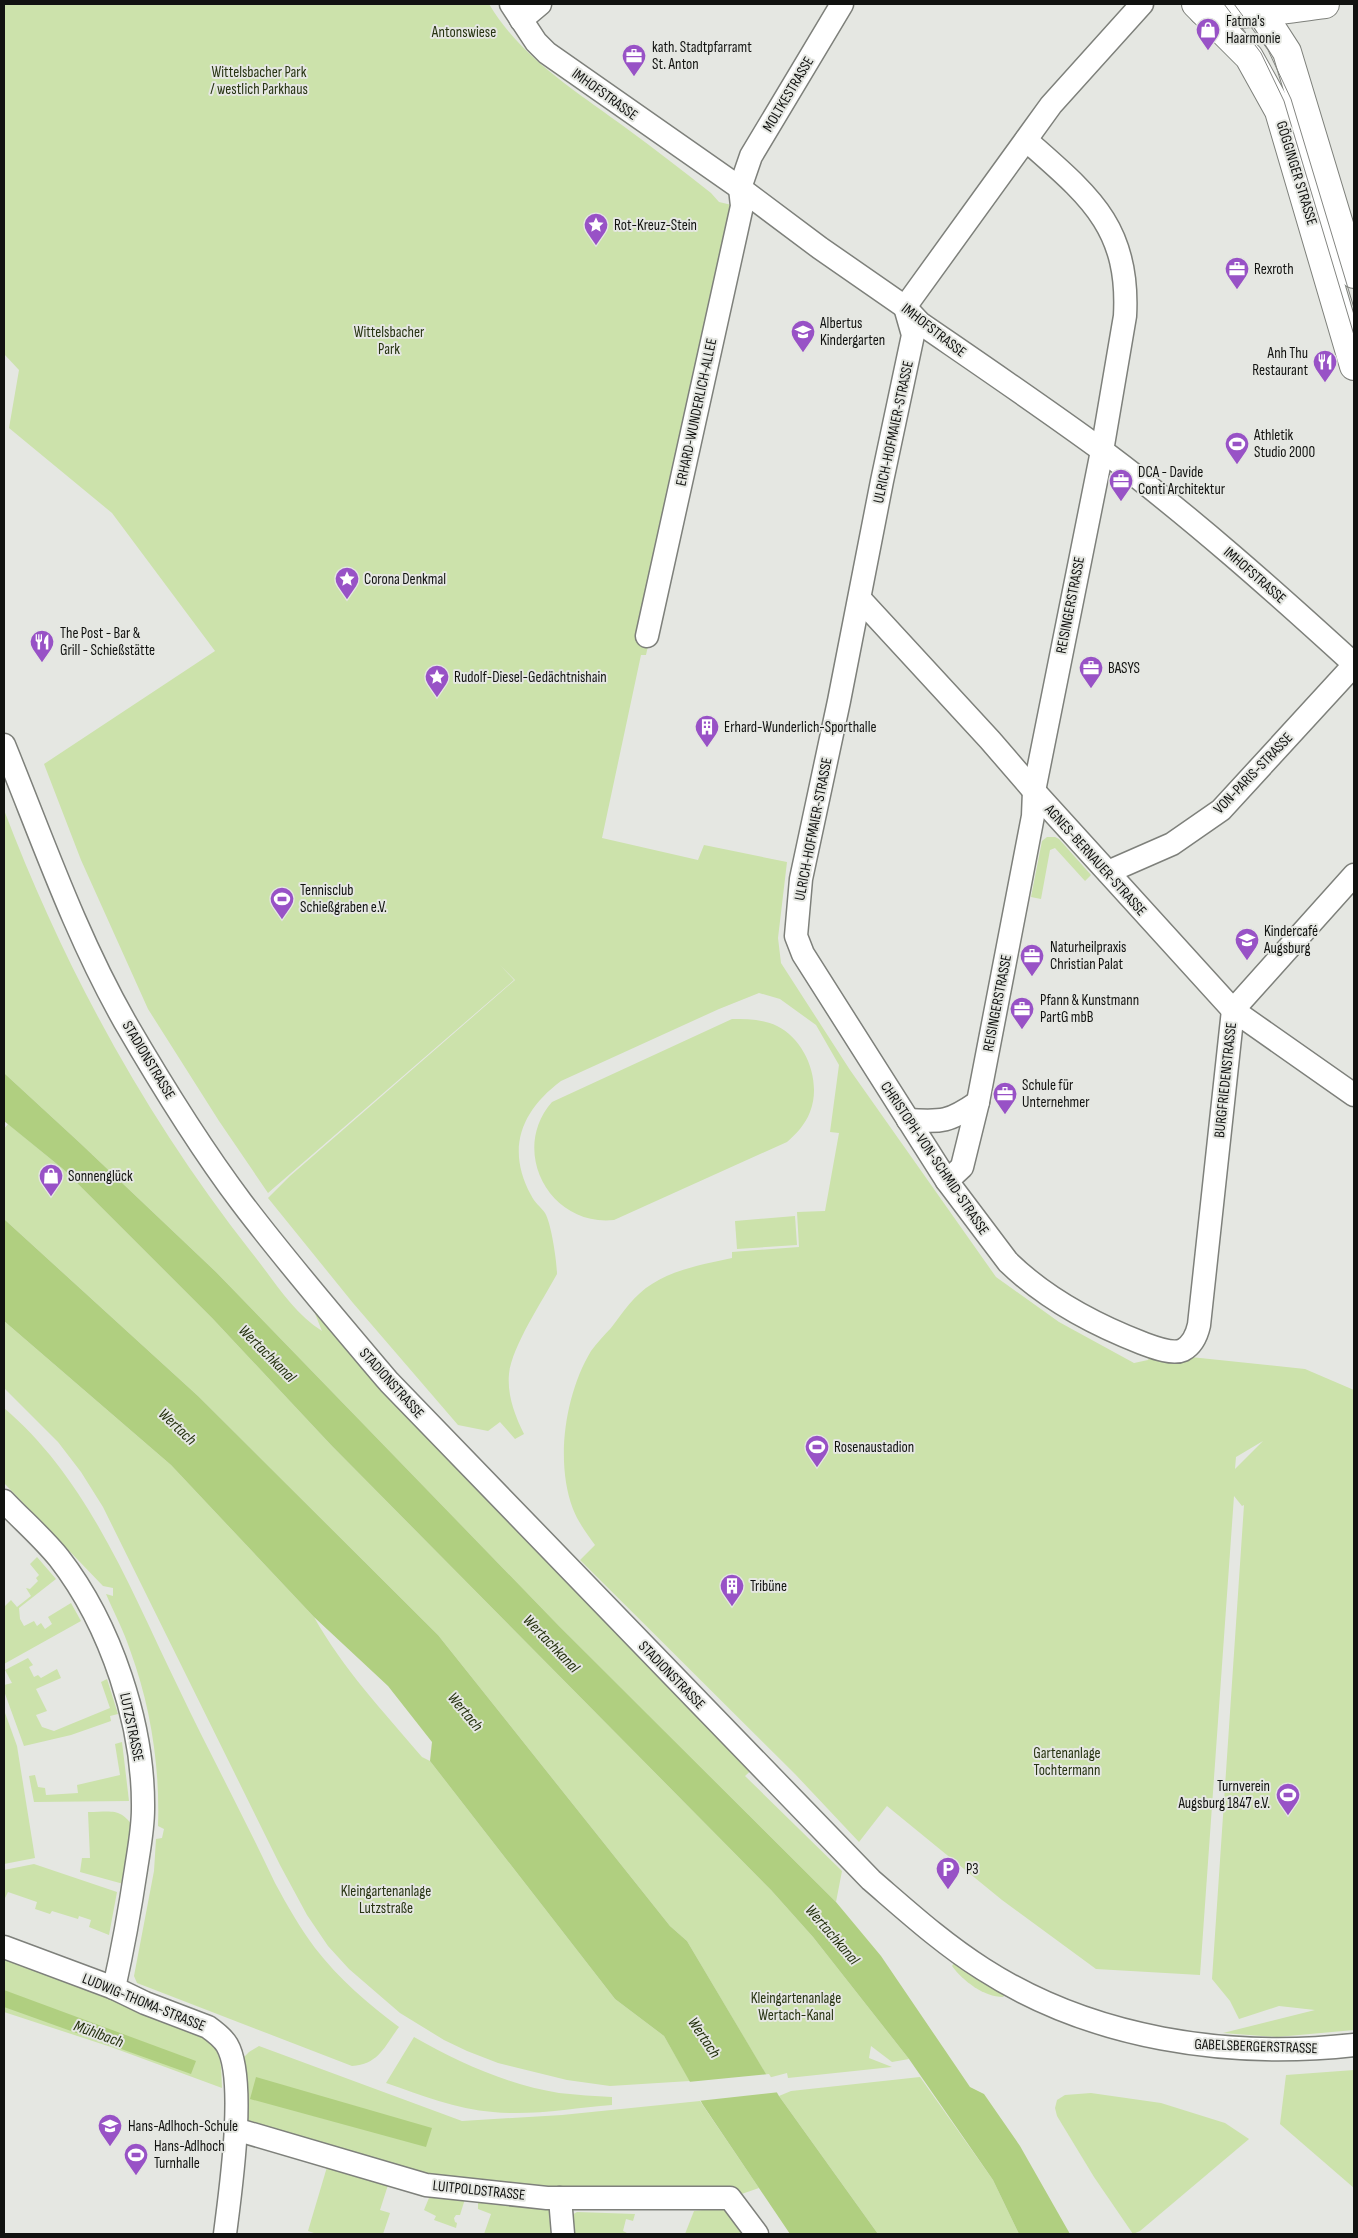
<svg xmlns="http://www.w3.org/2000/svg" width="1358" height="2238" font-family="'Sofia Sans Condensed',sans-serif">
<rect width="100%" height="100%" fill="#e5e7e2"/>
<!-- green -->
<g fill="#cce2ab" fill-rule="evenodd">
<path d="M4,4H489C522,59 576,91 626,128C655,149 683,171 711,193L719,202L736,206L682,492L646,655H641L602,838L698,860L704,845L787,862L778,938L781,963L850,1070L996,1277L1059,1322L1134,1363L1148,1360L1152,1353L1305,1369L1354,1390V2030L1277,2037L1223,2033L1315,2010L1279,2006L1239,2019L1230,2001L1212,1979L1244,1505L1242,1506L1234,1496L1200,1975L1096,1969L1002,1900L887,1806L859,1842L795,1774L580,1560L595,1545C587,1534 578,1522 573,1509C555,1462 565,1394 591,1351C597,1343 604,1335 611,1328C624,1311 634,1295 652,1284C675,1269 705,1264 732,1258V1252L799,1247L797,1212L825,1211L839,1133L830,1132L839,1065L816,1025L780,999L759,993L719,1009L561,1081C521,1111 506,1149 531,1195C534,1202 541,1207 545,1213C551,1222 557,1262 557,1274C543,1300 512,1346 509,1374C507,1395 515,1416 524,1434L515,1439L500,1422L488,1431L458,1425L353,1303L268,1198L290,1176L515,980L500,965L514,980L268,1193L219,1121L148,1009L81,860L44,764L215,651L112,513L9,428L19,370L4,354ZM1263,1441L1235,1469L1236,1457Z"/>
<path d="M4,810C65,970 146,1118 252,1253C274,1280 292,1312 322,1331L310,1301L758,1764L745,1776L842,1871L836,1902L559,1626L216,1272L80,1143L4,1073Z"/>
<polygon points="1047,837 1055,837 1059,839 1091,875 1085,881 1055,848 1050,850 1041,899 1031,897 1042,841"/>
<path d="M732,1019C747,1019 763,1019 777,1026C806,1040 822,1082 810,1112C805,1125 796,1134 787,1142L614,1220C550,1227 509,1151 552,1102Z"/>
<polygon points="8,1124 63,1169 213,1319 331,1445 771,1890 813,1937 909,2059 892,2062 871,2046 869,2058 892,2067 788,2078 787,2073 768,2078 687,1941 670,1926 438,1635 198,1396 4,1219 4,1129"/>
<polygon points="795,1216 797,1245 737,1249 735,1221"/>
<path d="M4,1321L171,1465L314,1617C343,1669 383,1711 422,1757L430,1761L615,1999L664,2036L690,2081L610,2086L567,2080L498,2063L467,2051L444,2040L400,2013L349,1969L328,1946L307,1915L280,1865L103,1507L81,1472L58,1442L4,1388Z"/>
<path d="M4,1408C89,1480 131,1591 179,1689C210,1754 244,1817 275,1883C287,1905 300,1928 315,1948C339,1979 368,2004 399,2027C384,2047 379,2064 352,2066L137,1983L134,1976L154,1871L156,1839L162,1838L164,1829L158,1826C160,1767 151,1707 130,1650C124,1631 114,1613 106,1594L113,1596V1588L103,1586L4,1483Z"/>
<polygon points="37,1557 56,1579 19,1608 20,1619 24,1626 34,1621 37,1626 41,1623 45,1629 52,1624 48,1617 71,1603 81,1621 4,1664 4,1607 11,1600 17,1607 31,1596 26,1588 30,1589 38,1581 36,1578 39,1575 30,1564"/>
<polygon points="28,1658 33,1665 29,1667 34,1677 38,1675 41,1678 57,1669 61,1678 36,1689 47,1711 36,1715 42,1727 54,1731 110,1708 101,1682 107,1679 118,1714 110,1716 111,1721 71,1735 24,1746 4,1691 4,1685 12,1683 5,1670"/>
<polygon points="4,1710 17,1746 35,1858 4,1864"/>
<polygon points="122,1742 129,1801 34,1802 29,1776 35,1775 38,1787 45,1788 46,1795 78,1793 77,1785 120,1775 115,1744"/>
<path d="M88,1812C113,1812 120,1807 135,1829L127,1885L80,1872L82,1858H90Z"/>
<polygon points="34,1864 117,1892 109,1935 89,1927 91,1920 79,1916 78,1919 52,1911 50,1914 35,1909 37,1902 8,1892 4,1900 4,1870"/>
<path d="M4,1959L197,2030C222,2052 221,2056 222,2088L111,2047L4,2012Z"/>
<path d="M954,1963L1006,1994L1003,1997C984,1997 963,1981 952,1966Z"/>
<path d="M414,2037C458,2062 508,2085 559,2093C577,2095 595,2096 612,2097V2105C573,2108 532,2116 493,2112C456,2109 421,2095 386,2083Z"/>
<polygon points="259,2046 462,2121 562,2115 700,2101 759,2188 730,2198 478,2189 235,2129 235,2066 249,2052"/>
<polygon points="1354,2070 1354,2188 1280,2124 1286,2075"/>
<polygon points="920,2077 993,2180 1019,2234 878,2234 779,2096 791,2091"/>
<polygon points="1091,2093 1161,2103 1225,2123 1249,2139 1140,2231 1133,2234 1094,2177 1057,2116 1055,2108 1057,2100 1065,2095"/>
<polygon points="327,2167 388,2185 380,2210 390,2213 383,2234 317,2234 308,2231"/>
<polygon points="431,2193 465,2199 460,2215 456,2215 454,2218 455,2222 457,2223 456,2228 434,2220 436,2216 424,2210"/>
<polygon points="478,2201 549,2210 551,2234 484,2234 491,2214 478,2209"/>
<polygon points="728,2207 749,2234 685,2234 694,2211"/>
<polygon points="577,2212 635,2214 633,2221 626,2219 623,2231 629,2234 567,2234 570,2216"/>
</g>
<!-- water -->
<g fill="#b0cf80">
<polygon points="4,1073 80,1143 216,1272 559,1626 836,1902 881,1956 970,2087 984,2094 1020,2146 1070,2234 1019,2234 993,2180 909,2059 813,1937 771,1890 331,1445 213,1319 63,1169 4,1121"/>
<polygon points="4,1219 198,1396 438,1635 670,1926 687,1941 779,2096 878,2234 790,2234 703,2105 664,2036 615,1999 430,1761 432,1742 388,1686 314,1617 171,1465 4,1321"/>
<polygon points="4,1990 196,2061 191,2074 4,2007"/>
<polygon points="256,2077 432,2128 426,2147 250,2099"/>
</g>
<!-- pier -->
<polygon fill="#e5e7e2" points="769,2074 780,2092 698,2101 688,2082"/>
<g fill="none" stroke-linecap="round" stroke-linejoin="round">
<defs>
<g id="minor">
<path d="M511,4L536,42L547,53L740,188L820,248L905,307L920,323C981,365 1043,407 1103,451C1191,517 1273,590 1354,664"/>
<path d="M1142,4L1051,105L905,307L913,335L882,481L839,701L801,879L796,936L803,954L947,1181L1008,1262C1046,1299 1093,1324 1142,1343C1153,1347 1172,1355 1183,1350C1192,1345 1197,1334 1199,1325L1233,1010L1354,875"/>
<polyline points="521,20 540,4"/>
<polyline points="860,599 990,740 1034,791 1233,1010 1354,1095"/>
<polyline points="647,636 742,206 740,188 751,156 842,4"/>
<path d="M4,745C42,838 75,934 125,1022C161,1084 199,1146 242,1203C289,1265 339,1323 389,1382L871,1880C907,1911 942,1943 983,1969C1092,2039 1228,2059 1354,2045"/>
<polyline points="1108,872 1172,844 1221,810 1354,665"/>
<path d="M908,1120C943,1122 949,1122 978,1102"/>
<path d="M947,1181L962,1167L978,1102L1033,816L1034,791L1102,451L1125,316C1130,226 1088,195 1026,140"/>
<path d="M4,1501C22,1520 43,1538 59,1558C111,1625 144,1725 143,1809C143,1829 139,1849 136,1869C130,1909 123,1948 114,1988"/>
<path d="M4,1947L114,1988L145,2003L208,2027C215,2032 223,2038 227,2045C247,2079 230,2194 225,2234"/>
<polyline points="235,2129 426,2185 547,2198 730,2198 757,2234"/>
<polyline points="560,2198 563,2234"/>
</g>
<g id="major">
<polyline points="1196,4 1249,57 1279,111 1354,366"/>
<polyline points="1256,4 1287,52 1354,274"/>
<path d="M1203,11C1244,18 1284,9 1325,4"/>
</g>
</defs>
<!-- minor casing -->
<use href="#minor" stroke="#7e807b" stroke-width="25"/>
<!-- major casing -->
<use href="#major" stroke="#7e807b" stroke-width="30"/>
<!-- minor -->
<use href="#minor" stroke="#fff" stroke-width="22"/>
<!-- major -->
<use href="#major" stroke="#fff" stroke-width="28"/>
<!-- tram -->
<g stroke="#838581" stroke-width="1">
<polyline points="1224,4 1261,53 1284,101 1354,335"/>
<polyline points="1234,4 1268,50 1291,99 1354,308"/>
</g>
</g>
<!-- icons -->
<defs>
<symbol id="shop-pin" viewBox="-11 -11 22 30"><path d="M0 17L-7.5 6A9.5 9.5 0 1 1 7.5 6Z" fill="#9852c6" stroke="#e5e7e2"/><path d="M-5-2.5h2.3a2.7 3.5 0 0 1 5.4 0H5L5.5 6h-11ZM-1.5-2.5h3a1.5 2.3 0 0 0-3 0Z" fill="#fff"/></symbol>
<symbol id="office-pin" viewBox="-11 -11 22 30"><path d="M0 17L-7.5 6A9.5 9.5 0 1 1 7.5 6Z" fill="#9852c6" stroke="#e5e7e2"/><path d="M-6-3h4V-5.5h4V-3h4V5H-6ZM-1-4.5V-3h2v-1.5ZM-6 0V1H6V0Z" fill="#fff"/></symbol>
<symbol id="sight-pin" viewBox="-11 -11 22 30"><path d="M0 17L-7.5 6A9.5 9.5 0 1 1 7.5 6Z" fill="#9852c6" stroke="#e5e7e2"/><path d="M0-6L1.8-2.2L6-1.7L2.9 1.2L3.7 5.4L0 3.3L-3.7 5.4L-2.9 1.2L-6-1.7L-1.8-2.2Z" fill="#fff"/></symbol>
<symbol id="school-pin" viewBox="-11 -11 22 30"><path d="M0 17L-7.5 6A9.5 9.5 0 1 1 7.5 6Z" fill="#9852c6" stroke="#e5e7e2"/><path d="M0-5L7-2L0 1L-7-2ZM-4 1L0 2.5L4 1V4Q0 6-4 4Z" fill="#fff"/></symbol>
<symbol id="restaurant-pin" viewBox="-11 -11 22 30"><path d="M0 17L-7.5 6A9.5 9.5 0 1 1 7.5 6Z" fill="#9852c6" stroke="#e5e7e2"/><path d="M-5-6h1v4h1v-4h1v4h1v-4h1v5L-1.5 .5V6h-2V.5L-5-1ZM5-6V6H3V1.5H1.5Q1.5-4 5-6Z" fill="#fff"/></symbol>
<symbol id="stadium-pin" viewBox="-11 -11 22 30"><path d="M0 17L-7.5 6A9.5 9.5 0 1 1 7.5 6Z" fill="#9852c6" stroke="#e5e7e2"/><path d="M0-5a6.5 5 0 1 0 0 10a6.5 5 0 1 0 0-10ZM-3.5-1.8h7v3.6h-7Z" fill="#fff"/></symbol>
<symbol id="building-pin" viewBox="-11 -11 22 30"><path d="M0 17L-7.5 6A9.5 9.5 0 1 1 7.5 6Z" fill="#9852c6" stroke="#e5e7e2"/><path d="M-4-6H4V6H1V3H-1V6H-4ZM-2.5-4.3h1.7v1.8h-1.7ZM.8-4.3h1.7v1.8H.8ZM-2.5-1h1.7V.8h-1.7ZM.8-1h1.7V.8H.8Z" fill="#fff"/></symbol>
<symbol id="parking-pin" viewBox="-11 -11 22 30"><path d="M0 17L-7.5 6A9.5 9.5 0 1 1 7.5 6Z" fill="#9852c6" stroke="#e5e7e2"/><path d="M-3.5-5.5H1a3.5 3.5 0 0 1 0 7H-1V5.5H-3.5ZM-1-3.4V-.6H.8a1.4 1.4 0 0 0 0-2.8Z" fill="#fff"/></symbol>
</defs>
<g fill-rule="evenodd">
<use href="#shop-pin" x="1194" y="16" width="28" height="38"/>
<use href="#office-pin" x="620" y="42" width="28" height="38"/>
<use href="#sight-pin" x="582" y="211" width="28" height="38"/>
<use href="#office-pin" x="1223" y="255" width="28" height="38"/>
<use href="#school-pin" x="789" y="318" width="28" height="38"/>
<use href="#restaurant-pin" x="1311" y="348" width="28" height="38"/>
<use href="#stadium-pin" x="1223" y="430" width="28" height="38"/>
<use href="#office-pin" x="1107" y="467" width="28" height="38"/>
<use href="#sight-pin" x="333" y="565" width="28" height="38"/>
<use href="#restaurant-pin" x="28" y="628" width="28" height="38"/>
<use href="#office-pin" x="1077" y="654" width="28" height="38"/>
<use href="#sight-pin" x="423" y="663" width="28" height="38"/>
<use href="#building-pin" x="693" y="713" width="28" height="38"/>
<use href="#stadium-pin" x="268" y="885" width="28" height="38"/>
<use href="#school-pin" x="1233" y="926" width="28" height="38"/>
<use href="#office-pin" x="1018" y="942" width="28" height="38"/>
<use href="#office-pin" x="1008" y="995" width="28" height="38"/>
<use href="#office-pin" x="991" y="1080" width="28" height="38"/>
<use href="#shop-pin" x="37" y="1162" width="28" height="38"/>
<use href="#stadium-pin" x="803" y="1433" width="28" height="38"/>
<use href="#building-pin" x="718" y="1572" width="28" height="38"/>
<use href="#stadium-pin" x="1274" y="1781" width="28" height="38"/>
<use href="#parking-pin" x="934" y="1855" width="28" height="38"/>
<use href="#school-pin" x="96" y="2112" width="28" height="38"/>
<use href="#stadium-pin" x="122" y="2141" width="28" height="38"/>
</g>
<g text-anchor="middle" stroke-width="4" stroke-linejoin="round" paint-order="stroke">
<!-- poi labels -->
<g font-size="15" fill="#111210" stroke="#e5e7e2" text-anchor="start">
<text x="1226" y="26">Fatma's<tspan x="1226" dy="17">Haarmonie</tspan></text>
<text x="652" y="52">kath. Stadtpfarramt<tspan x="652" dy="17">St. Anton</tspan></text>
<text x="614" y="230">Rot-Kreuz-Stein</text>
<text x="1254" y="274">Rexroth</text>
<text x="820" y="328">Albertus<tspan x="820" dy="17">Kindergarten</tspan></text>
<text x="1308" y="358" text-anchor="end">Anh Thu<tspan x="1308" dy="17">Restaurant</tspan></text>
<text x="1254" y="440">Athletik<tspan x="1254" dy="17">Studio 2000</tspan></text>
<text x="1138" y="477">DCA - Davide<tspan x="1138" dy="17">Conti Architektur</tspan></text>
<text x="364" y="584">Corona Denkmal</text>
<text x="60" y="638">The Post - Bar &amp;<tspan x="60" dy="17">Grill - Schießstätte</tspan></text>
<text x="1108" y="673">BASYS</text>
<text x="454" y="682">Rudolf-Diesel-Gedächtnishain</text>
<text x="724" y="732">Erhard-Wunderlich-Sporthalle</text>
<text x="300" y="895">Tennisclub<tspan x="300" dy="17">Schießgraben e.V.</tspan></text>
<text x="1264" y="936">Kindercafé<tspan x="1264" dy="17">Augsburg</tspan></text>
<text x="1050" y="952">Naturheilpraxis<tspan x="1050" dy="17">Christian Palat</tspan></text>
<text x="1040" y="1005">Pfann &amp; Kunstmann<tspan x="1040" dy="17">PartG mbB</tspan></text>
<text x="1022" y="1090">Schule für<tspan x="1022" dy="17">Unternehmer</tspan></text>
<text x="68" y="1181">Sonnenglück</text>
<text x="834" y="1452">Rosenaustadion</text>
<text x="750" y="1591">Tribüne</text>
<text x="1270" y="1791" text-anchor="end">Turnverein<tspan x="1270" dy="17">Augsburg 1847 e.V.</tspan></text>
<text x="966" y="1874">P3</text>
<text x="128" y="2131">Hans-Adlhoch-Schule</text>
<text x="154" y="2151">Hans-Adlhoch<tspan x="154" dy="17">Turnhalle</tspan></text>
</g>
<!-- park labels -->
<g font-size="15" fill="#273312" stroke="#e5e7e2">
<text x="464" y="37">Antonswiese</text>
<text x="259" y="77">Wittelsbacher Park<tspan x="259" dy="17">/ westlich Parkhaus</tspan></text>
<text x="389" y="337">Wittelsbacher<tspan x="389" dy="17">Park</tspan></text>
<text x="1067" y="1758">Gartenanlage<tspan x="1067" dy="17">Tochtermann</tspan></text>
<text x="386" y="1896">Kleingartenanlage<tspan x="386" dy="17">Lutzstraße</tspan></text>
<text x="796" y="2003">Kleingartenanlage<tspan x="796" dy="17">Wertach-Kanal</tspan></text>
</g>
<!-- street labels -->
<g font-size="15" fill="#111210" stroke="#e5e7e2">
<text transform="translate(605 94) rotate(36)" y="5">IMHOFSTRASSE</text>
<text transform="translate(788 94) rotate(-59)" y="5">MOLTKESTRASSE</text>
<text transform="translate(1297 173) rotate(73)" y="5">GÖGGINGER STRASSE</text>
<text transform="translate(934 330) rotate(38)" y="5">IMHOFSTRASSE</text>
<text transform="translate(696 412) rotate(-78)" y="5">ERHARD-WUNDERLICH-ALLEE</text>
<text transform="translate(893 432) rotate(-78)" y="5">ULRICH-HOFMAIER-STRASSE</text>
<text transform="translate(1255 575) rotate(41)" y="5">IMHOFSTRASSE</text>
<text transform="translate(1070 605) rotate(-79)" y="5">REISINGERSTRASSE</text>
<text transform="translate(1253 773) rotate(-46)" y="5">VON-PARIS-STRASSE</text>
<text transform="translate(813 829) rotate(-79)" y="5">ULRICH-HOFMAIER-STRASSE</text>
<text transform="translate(1096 860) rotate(48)" y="5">AGNES-BERNAUER-STRASSE</text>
<text transform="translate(997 1003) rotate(-79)" y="5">REISINGERSTRASSE</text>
<text transform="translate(149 1060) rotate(59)" y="5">STADIONSTRASSE</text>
<text transform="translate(1225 1080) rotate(-84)" y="5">BURGFRIEDENSTRASSE</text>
<text transform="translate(935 1158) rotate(56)" y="5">CHRISTOPH-VON-SCHMID-STRASSE</text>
<text transform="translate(392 1383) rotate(48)" y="5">STADIONSTRASSE</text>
<text transform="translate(672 1675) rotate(46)" y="5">STADIONSTRASSE</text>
<text transform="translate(132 1727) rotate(78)" y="5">LUTZSTRASSE</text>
<text transform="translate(144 2002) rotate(22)" y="5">LUDWIG-THOMA-STRASSE</text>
<text transform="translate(1256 2046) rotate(2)" y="5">GABELSBERGERSTRASSE</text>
<text transform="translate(479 2190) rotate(6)" y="5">LUITPOLDSTRASSE</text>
</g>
<!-- water labels -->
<g font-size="16" font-style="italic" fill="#24300e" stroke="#e5e7e2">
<text transform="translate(268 1353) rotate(45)" y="6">Wertachkanal</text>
<text transform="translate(178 1426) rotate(43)" y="6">Wertach</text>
<text transform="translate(552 1643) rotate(46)" y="6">Wertachkanal</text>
<text transform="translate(466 1711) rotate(50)" y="6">Wertach</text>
<text transform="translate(833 1934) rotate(49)" y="6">Wertachkanal</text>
<text transform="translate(99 2033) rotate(20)" y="6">Mühlbach</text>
<text transform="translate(705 2037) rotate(56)" y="6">Wertach</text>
</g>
</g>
<!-- border -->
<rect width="1358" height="2238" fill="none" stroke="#111210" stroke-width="10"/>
</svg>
